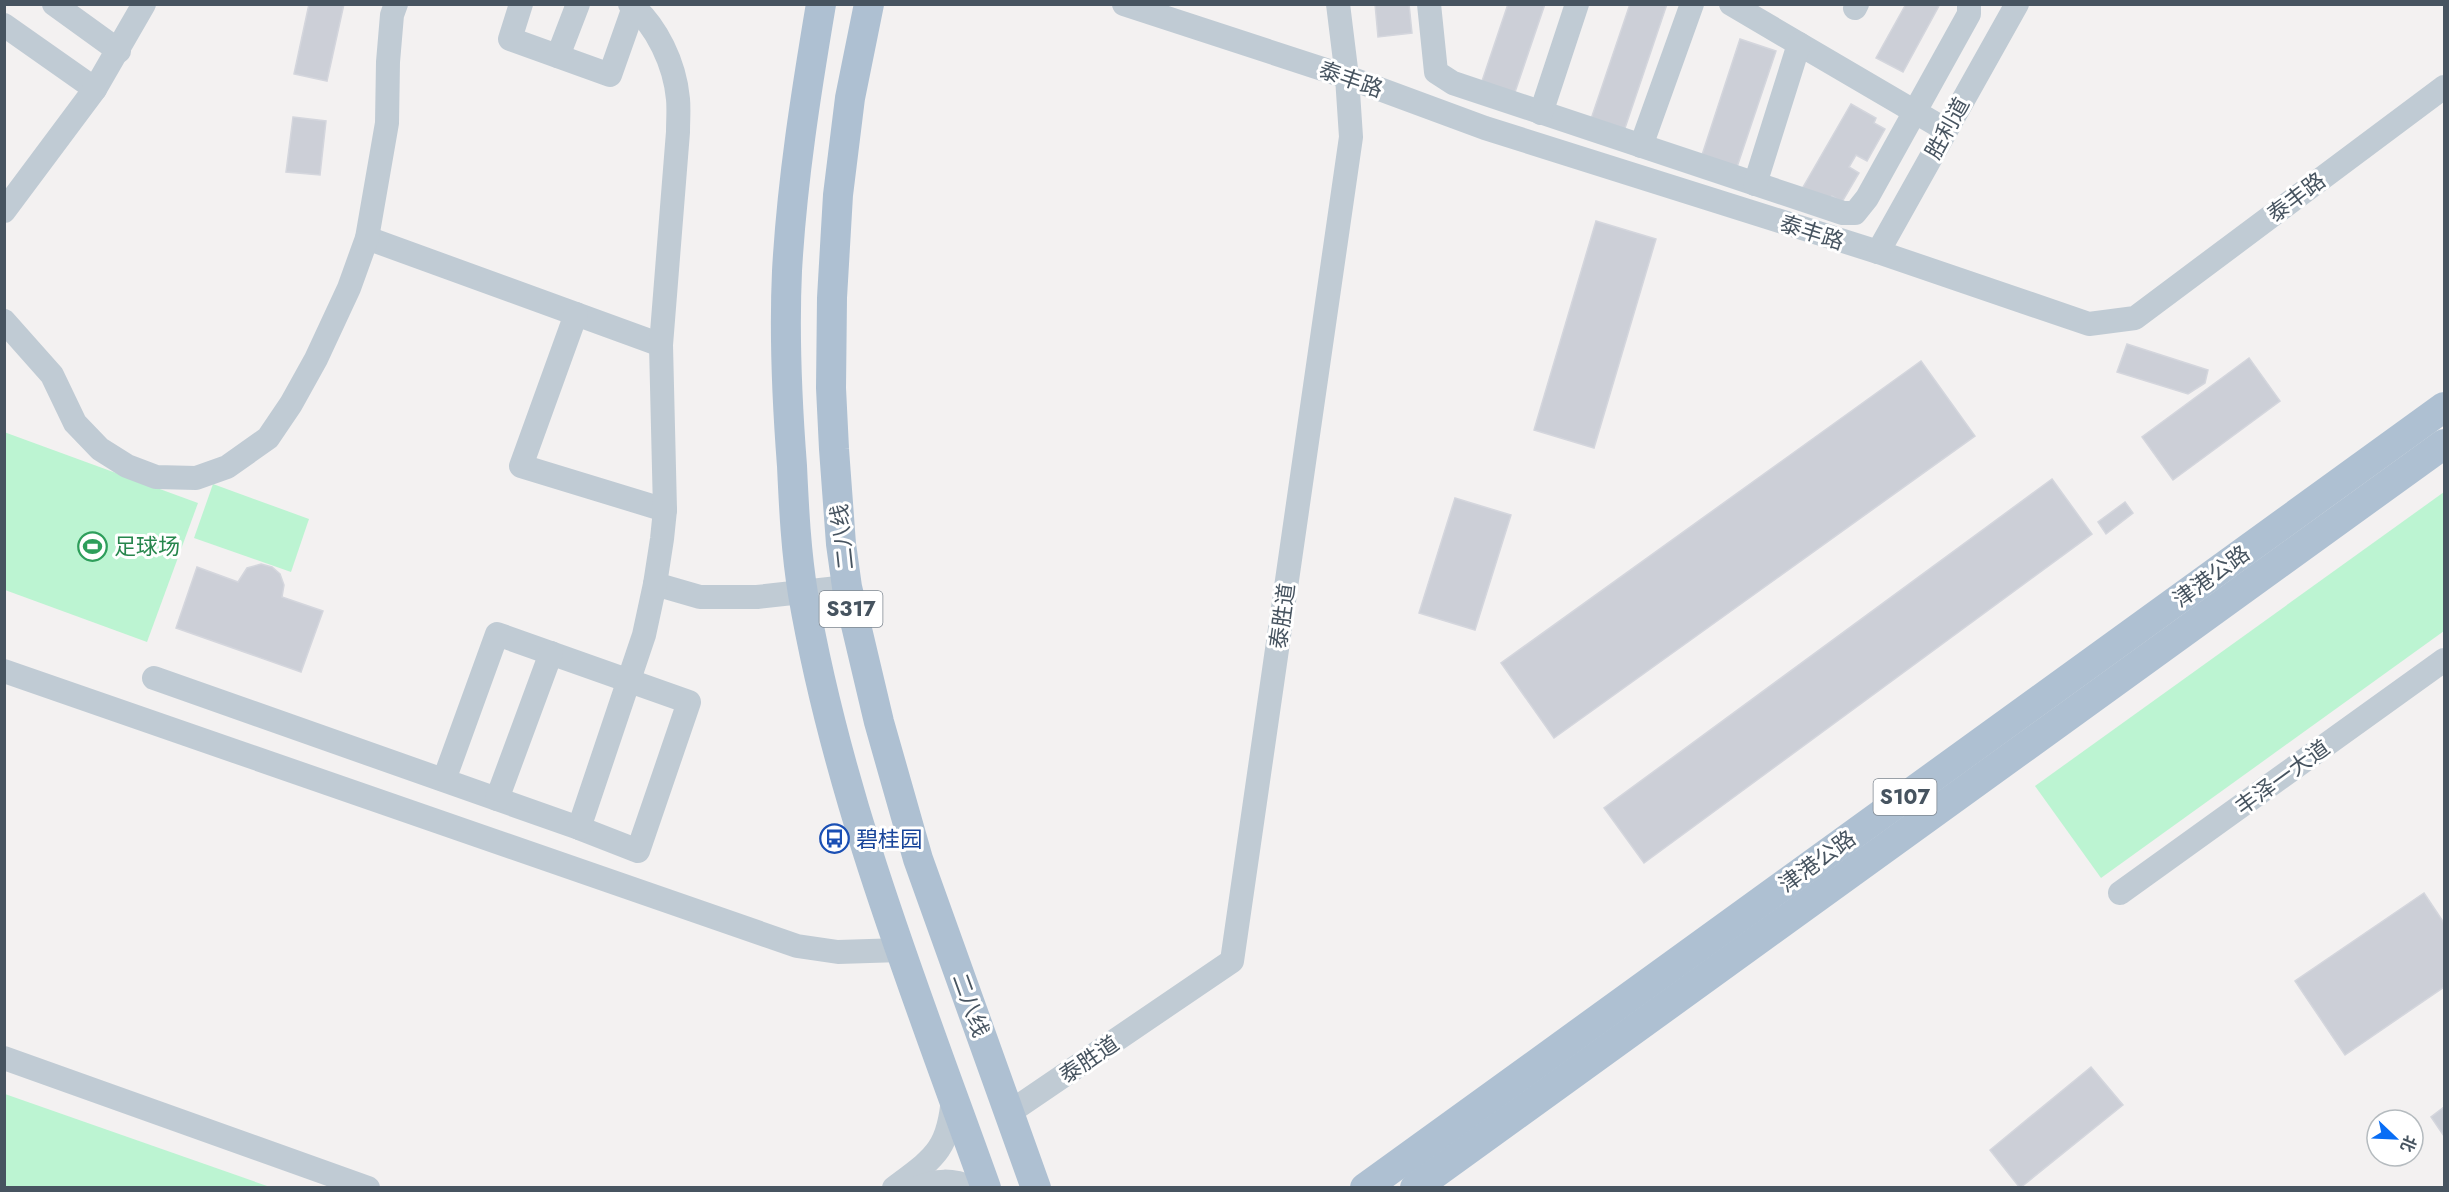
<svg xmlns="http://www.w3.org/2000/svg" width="2449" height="1192" font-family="Jost,'Noto Sans SC',sans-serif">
<rect width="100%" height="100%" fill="#f3f1f1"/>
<!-- green -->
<g fill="#bcf4d2">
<polygon points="4,432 198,503 147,642 5,590"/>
<polygon points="213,484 309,519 291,572 194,538"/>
<polygon points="2444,492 2444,631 2101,878 2035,786"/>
<polygon points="4,1094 5,1094 270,1187 5,1187"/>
</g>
<!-- building -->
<g fill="#cccfd7" stroke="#d4d6dd" stroke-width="1.5">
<polygon points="309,4 344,4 327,81 294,74"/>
<polygon points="1375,4 1409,4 1412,33 1378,37"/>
<polygon points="1508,4 1545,4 1513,98 1480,87"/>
<polygon points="1630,4 1667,4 1623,134 1590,122"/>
<polygon points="1906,4 1940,4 1903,72 1876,58"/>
<polygon points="1740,39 1776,51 1736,170 1701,158"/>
<polygon points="1851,104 1876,118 1874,123 1885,129 1867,161 1856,155 1849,167 1859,173 1842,202 1832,196 1828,203 1802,189"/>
<polygon points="293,117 326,121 320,175 286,172"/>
<polygon points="1596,221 1656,239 1594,448 1534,430"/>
<polygon points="2127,344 2208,370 2205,383 2188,394 2117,372"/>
<polygon points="2249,358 2280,401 2173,480 2142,437"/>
<polygon points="1921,361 1975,436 1554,738 1501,663"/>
<polygon points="2052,479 2092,534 1644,863 1604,808"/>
<polygon points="1455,498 1511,515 1475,630 1419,613"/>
<polygon points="2125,502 2133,513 2106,534 2098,522"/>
<polygon points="261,564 272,567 280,574 284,585 282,597 323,611 301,672 176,628 197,567 238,582 247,568"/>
<polygon points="2424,893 2444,923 2444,987 2345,1055 2295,981"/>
<polygon points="2091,1067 2123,1105 2020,1188 1990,1150"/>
<polygon points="2444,1107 2444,1136 2431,1117"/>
</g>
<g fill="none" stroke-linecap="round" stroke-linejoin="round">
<!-- minor -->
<g stroke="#c0cbd4" stroke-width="24">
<polyline points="54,4 119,51"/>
<polyline points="521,4 510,39 610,75 634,7"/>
<polyline points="1124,4 1347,77 1485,128 1878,252 2089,324 2135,318 2444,87"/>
<polyline points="1429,4 1436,72 1453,83 1843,213 1855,213 1867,198 1969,14 1969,4"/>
<polyline points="1731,4 1946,130"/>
<polyline points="1855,8 1857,4"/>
<polyline points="4,25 95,89"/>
<polyline points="558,56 578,4"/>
<polyline points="1541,113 1577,4"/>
<polyline points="1641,146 1692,4"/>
<polyline points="1755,184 1799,44"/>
<polyline points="4,211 95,89 144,4"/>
<polyline points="367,238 661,345"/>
<polyline points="1878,252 2017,4"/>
<polyline points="576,314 521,466 665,510"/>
<polyline points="4,321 52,375 75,423 100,449 127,466 156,477 196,478 227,467 268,438 291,404 316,359 349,288 367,238 387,123 388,62 392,15 396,4"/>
<polyline points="655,584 700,597 757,597 847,587"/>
<polyline points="4,671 797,946 838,952 901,950"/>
<polyline points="154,678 579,828 638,851 689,702 497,634 444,780"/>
<polyline points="497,799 551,653"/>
<path d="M579,828L644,635L655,584L662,539L665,510L661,345L678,132C678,121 679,109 678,99C675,65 657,25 630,4"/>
<polyline points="2120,893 2444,660"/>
<polyline points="4,1058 368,1188"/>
<polyline points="1010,1112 1232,961 1351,137 1347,77 1338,4"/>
<path d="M894,1188C934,1158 949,1150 953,1097"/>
<path d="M917,1188C936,1180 952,1179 972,1188"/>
</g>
<!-- major -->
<g stroke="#aec0d2" stroke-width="30">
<path d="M821,4C806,93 792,181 787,271C784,336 787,401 792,466C794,509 796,551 803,594C838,798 916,993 986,1188"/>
<polyline points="869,4 850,98 838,195 832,298 831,388 834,449 841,544 847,587 879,722 918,859 1036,1188"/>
<polyline points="1365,1188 2444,407"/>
<polyline points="1415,1188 2444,444"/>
</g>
</g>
<!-- icons -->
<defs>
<symbol id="stadium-ring" viewBox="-11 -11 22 22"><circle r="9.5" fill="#fff" stroke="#2e9e5b" stroke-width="1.5"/><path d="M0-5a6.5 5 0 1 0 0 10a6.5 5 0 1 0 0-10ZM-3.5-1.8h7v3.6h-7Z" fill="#2e9e5b"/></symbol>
<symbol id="bus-ring" viewBox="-11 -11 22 22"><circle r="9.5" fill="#fff" stroke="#1a4fb4" stroke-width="1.5"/><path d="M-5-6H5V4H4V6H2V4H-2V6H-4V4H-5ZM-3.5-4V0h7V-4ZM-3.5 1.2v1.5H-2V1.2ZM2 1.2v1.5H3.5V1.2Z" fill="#1a4fb4"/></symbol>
</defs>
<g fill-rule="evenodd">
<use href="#stadium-ring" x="76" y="530" width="33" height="33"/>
<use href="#bus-ring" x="818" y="822" width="33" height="33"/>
</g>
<g text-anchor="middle" stroke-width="6" stroke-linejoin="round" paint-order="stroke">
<!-- shield labels -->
<g fill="#fff" stroke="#7e8790" stroke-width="1.5">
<rect x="819.5" y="591" width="63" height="36" rx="4.5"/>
<rect x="1873.5" y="779" width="63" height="36" rx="4.5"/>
</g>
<g font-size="21" font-weight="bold" fill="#475460">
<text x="851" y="616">S317</text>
<text x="1905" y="804">S107</text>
</g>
<!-- street labels -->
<g font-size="22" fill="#475460" stroke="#fff">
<text transform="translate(1351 79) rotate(19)" y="8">泰丰路</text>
<text transform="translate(1947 128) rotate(-61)" y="8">胜利道</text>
<text transform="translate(2296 197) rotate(-37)" y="8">泰丰路</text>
<text transform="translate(1812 232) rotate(18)" y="8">泰丰路</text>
<text transform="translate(842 537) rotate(-96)" y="8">二八线</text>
<text transform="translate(2211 576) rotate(-36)" y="8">津港公路</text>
<text transform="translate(1282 616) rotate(-82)" y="8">泰胜道</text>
<text transform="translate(2282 777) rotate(-36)" y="8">丰泽一大道</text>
<text transform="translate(1817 861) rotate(-36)" y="8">津港公路</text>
<text transform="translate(971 1005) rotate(70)" y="8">二八线</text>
<text transform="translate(1089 1059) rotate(-34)" y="8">泰胜道</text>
</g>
<!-- leisure labels -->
<g font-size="22" fill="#27864d" stroke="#fff" text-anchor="start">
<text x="114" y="554">足球场</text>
</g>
<!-- transit labels -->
<g font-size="22" fill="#164399" stroke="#fff" text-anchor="start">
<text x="856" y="847">碧桂园</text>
</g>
</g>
<!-- border -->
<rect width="2449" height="1192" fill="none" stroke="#475460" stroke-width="12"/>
<!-- north arrow -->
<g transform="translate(2395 1138) rotate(113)"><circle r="28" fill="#ffffff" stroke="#b5bbbf" stroke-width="1.5"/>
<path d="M0-4.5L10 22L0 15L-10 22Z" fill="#086df5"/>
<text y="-9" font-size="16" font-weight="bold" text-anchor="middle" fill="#475460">北</text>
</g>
</svg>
